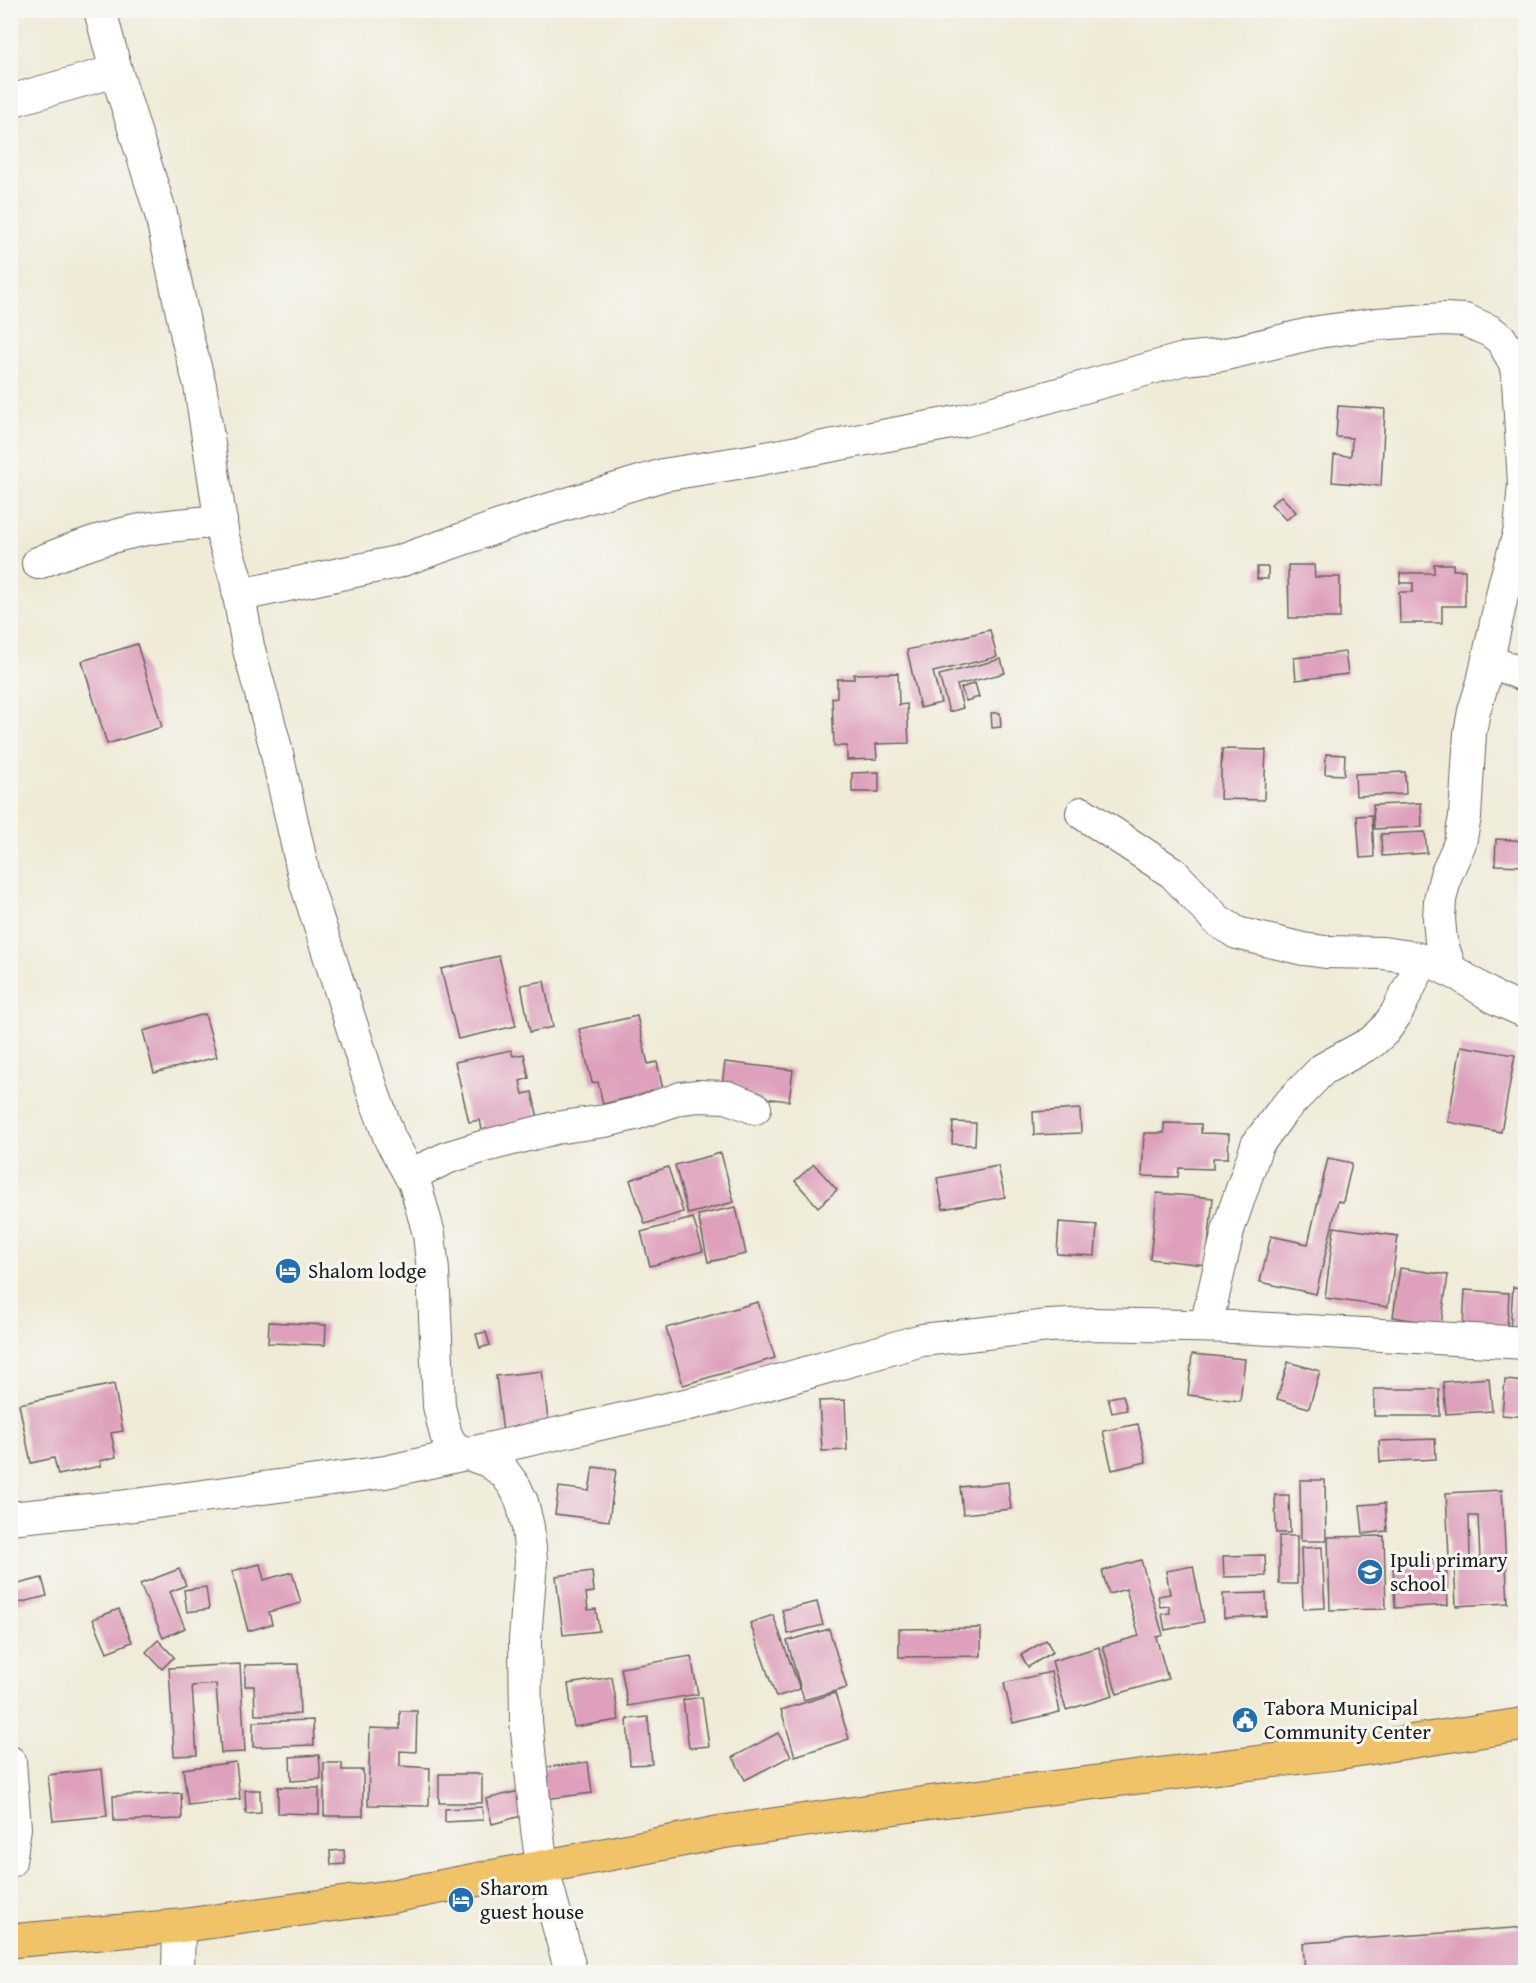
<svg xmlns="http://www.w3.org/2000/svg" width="1536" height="1983" font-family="'Gentium Book Plus',serif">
<rect width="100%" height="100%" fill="#f6f6f2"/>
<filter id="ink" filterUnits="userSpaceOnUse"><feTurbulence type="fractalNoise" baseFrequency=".0167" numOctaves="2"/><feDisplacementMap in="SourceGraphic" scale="12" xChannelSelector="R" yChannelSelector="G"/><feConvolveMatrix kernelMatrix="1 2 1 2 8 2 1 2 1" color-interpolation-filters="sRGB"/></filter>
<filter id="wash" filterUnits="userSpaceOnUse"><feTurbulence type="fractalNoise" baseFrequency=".008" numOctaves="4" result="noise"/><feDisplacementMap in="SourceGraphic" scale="24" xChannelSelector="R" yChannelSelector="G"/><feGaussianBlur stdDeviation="1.35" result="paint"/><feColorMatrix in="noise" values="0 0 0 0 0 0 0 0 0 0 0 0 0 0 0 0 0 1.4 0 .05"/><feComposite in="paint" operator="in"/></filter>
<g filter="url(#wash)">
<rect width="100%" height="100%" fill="#efebd7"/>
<g id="blocks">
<!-- building -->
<g fill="#dea0bc">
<polygon points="1338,406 1385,409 1381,486 1332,482 1334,455 1351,456 1352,438 1336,437"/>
<polygon points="1281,496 1296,512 1286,520 1271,504"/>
<polygon points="1434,564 1453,564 1453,570 1465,570 1465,606 1442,606 1442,623 1400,623 1399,592 1413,592 1413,583 1400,583 1400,573 1434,573"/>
<polygon points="1288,565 1314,565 1315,577 1340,577 1340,618 1289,618"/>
<rect x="1257" y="567" width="11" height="12"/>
<polygon points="990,630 997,657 933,672 941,703 920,708 907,650"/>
<polygon points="137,644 162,727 107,744 82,661"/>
<polygon points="1345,652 1348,674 1296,680 1294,658"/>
<polygon points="1001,659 1005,673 957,685 963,708 949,712 939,675"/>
<polygon points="898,673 899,705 907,704 909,743 876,744 877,759 847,760 847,746 834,746 832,698 837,697 837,679 854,679 854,674"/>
<polygon points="975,683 979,697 966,701 961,688"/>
<polygon points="991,713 1000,713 1001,727 992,728"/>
<polygon points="1222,749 1266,750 1264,800 1220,799"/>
<polygon points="1326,754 1345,755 1344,775 1325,774"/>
<polygon points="879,772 879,792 852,792 852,773"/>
<polygon points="1405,772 1406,794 1356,796 1355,774"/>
<polygon points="1421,803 1422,827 1374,829 1373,805"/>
<polygon points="1372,815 1374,857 1360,858 1357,816"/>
<polygon points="1425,832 1427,853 1382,856 1381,834"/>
<polygon points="1496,839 1526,841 1526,866 1495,865"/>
<polygon points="499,956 516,1026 458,1039 441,969"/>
<polygon points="544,981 553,1027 530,1032 521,985"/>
<polygon points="205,1014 217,1057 154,1073 143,1031"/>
<polygon points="637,1016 648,1064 657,1062 663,1090 603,1104 598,1082 592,1083 579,1029"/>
<polygon points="1461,1046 1515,1055 1501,1132 1448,1122"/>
<polygon points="511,1050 513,1056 524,1054 529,1078 520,1081 523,1094 532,1092 538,1118 483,1134 480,1120 469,1122 455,1062"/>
<polygon points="725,1062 793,1070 789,1101 721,1093"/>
<polygon points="1080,1109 1081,1133 1034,1135 1033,1112"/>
<polygon points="953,1122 976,1123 975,1145 952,1144"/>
<polygon points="1164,1123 1201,1124 1201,1133 1229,1134 1228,1158 1213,1158 1213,1169 1179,1168 1178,1177 1142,1176 1144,1133 1164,1133"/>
<polygon points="721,1153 734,1202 688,1214 675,1165"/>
<polygon points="1328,1158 1352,1163 1343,1202 1338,1201 1316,1294 1260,1282 1271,1236 1308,1244"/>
<polygon points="814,1164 837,1190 818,1207 795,1181"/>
<polygon points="998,1166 1005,1197 943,1209 937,1178"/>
<polygon points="668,1167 683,1212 645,1224 630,1180"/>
<polygon points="1157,1193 1213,1198 1206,1265 1150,1259"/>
<polygon points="736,1207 746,1254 708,1262 698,1215"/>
<polygon points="693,1218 703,1251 650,1266 641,1232"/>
<polygon points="1059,1222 1097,1225 1095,1256 1057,1254"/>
<polygon points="1334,1227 1398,1236 1388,1307 1325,1298"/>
<polygon points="1400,1268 1448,1275 1441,1325 1393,1317"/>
<polygon points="1513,1287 1526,1288 1526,1330 1510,1330"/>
<polygon points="1465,1290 1509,1293 1507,1330 1463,1327"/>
<polygon points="758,1302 775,1358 683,1385 666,1328"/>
<polygon points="269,1322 326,1325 325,1345 268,1343"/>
<polygon points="486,1332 490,1345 480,1348 476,1334"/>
<polygon points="1192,1354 1245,1359 1240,1401 1188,1395"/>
<polygon points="1288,1362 1320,1371 1309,1408 1277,1399"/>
<polygon points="542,1371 549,1427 503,1433 496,1376"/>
<polygon points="1489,1378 1492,1411 1446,1414 1443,1382"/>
<polygon points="1505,1380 1526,1382 1526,1417 1502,1415"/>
<polygon points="114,1384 123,1431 111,1433 116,1457 100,1461 101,1466 58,1475 54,1458 31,1463 19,1404"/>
<polygon points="1374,1389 1439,1389 1440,1416 1374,1416"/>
<polygon points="1123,1395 1127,1410 1112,1413 1108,1398"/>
<polygon points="845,1400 847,1450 822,1451 819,1401"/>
<polygon points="1138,1424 1146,1462 1112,1470 1103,1431"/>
<polygon points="1435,1439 1436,1459 1380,1462 1379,1441"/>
<polygon points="593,1467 616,1470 609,1521 555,1514 559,1487 589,1491"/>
<polygon points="1300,1480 1325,1480 1326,1541 1301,1541"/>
<polygon points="1008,1482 1011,1509 963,1514 960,1487"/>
<polygon points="1502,1490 1508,1603 1456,1606 1454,1561 1480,1559 1478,1516 1469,1516 1470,1557 1449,1558 1446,1493"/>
<polygon points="1275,1495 1289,1495 1290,1533 1276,1533"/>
<polygon points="1385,1503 1387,1531 1363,1534 1360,1505"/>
<rect x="1279" y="1536" width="18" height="48"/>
<polygon points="1384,1536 1386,1609 1330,1610 1328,1537"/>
<polygon points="1322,1547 1325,1608 1303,1609 1301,1548"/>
<polygon points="1265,1555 1266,1576 1224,1577 1223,1556"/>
<polygon points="1446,1559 1448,1605 1395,1608 1393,1561"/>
<polygon points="1141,1560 1163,1635 1156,1637 1168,1679 1117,1694 1103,1646 1139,1636 1126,1589 1109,1594 1102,1571"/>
<polygon points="260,1564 264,1580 292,1572 301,1603 269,1612 272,1624 248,1631 232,1571"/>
<polygon points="1193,1566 1204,1622 1165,1630 1162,1614 1170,1613 1169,1606 1160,1607 1158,1596 1170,1594 1166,1571"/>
<polygon points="179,1569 186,1585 170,1592 185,1628 163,1638 140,1584"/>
<polygon points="592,1571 594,1592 586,1593 588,1610 596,1609 599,1631 563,1635 556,1576"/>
<polygon points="42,1578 47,1596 10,1605 10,1586"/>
<polygon points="206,1587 209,1609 187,1612 184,1590"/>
<polygon points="1266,1593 1267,1616 1224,1618 1223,1594"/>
<polygon points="817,1602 823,1625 788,1634 782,1610"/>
<polygon points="119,1609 132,1642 107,1652 93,1619"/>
<polygon points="773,1615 800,1689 776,1697 750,1623"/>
<polygon points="981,1628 981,1656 899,1657 899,1629"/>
<polygon points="829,1629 847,1688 804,1700 787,1641"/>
<polygon points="158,1640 174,1657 162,1669 146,1652"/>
<polygon points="1046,1640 1053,1652 1028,1667 1021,1655"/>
<polygon points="1099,1647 1113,1696 1066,1710 1052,1661"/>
<polygon points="691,1656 698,1694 628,1706 621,1668"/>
<polygon points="240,1664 245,1752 221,1753 216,1684 192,1686 197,1755 174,1756 169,1668"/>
<polygon points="298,1664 300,1714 255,1715 254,1686 245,1686 245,1665"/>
<polygon points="1051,1672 1060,1712 1013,1723 1004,1683"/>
<polygon points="612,1677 619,1720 574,1727 568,1684"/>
<polygon points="835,1693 849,1739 795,1756 781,1710"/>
<polygon points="702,1697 709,1746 689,1748 683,1700"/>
<polygon points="400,1711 417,1711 416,1752 400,1751 400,1766 430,1768 429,1806 368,1805 370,1728 400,1729"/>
<polygon points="648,1717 652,1764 630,1765 627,1719"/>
<polygon points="313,1720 314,1745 253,1747 253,1722"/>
<polygon points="778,1733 791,1756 745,1780 733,1757"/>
<polygon points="319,1755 321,1779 291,1781 290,1757"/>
<polygon points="236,1762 240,1799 188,1805 183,1769"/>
<polygon points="588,1762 592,1793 545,1799 542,1768"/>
<polygon points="324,1763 342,1763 342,1770 363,1770 363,1816 324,1816"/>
<polygon points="102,1769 107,1816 53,1821 48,1775"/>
<rect x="439" y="1774" width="43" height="29"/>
<polygon points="278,1787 319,1788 319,1814 278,1813"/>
<polygon points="245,1790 260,1790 261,1813 246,1814"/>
<polygon points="519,1791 525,1815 492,1824 486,1799"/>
<polygon points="181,1793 182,1819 114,1821 113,1796"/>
<polygon points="482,1807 483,1820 445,1822 445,1809"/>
<polygon points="344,1850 345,1864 331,1865 330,1851"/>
<polygon points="1526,1927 1526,1972 1305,1972 1303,1943"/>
</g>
</g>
</g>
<g filter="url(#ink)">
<use href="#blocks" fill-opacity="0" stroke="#66645d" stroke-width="1.5"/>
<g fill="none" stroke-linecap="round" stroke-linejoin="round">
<defs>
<g id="street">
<polyline points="100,10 116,71 161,214 188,341 200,385 223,537 236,579 248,646 275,745 305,880 374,1095 390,1139 415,1184 429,1234 433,1271 439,1406 446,1435 453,1447 465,1453 488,1461 504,1472 515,1487 522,1502 528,1527 531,1561 525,1640 526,1721 537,1829 542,1866 571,1972"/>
<polyline points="10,101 116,71"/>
<path d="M38,563C71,549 106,537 141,530C167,525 194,524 221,521"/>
<polyline points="240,595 397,562 537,513 663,475 750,461 962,421 1184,359 1222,355 1318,332 1377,324 1443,319 1465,320 1490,331 1501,339 1515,363 1518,380 1524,484 1520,530 1505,582 1483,682 1474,711 1470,733 1465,817 1460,843 1446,875 1440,900 1439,919 1441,941 1451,971"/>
<polyline points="1488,660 1526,676"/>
<polyline points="1082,813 1173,873 1217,920 1237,933 1303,949 1326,952 1383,953 1411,957 1434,963 1459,975 1497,999 1526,1012"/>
<polyline points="410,1175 449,1157 485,1146 555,1128 605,1121 635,1114 681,1098 698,1096 727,1097 755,1108"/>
<polyline points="1206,1326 1229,1227 1257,1145 1283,1110 1323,1069 1372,1042 1385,1030 1396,1014 1423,960"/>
<polyline points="10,1518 119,1507 385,1472 725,1396 922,1340 1049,1326 1091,1324 1235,1327 1526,1343"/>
<polyline points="10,1762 15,1828 10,1861"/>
<polyline points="178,1972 179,1926"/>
</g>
<polyline id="highway" points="10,1941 179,1926 388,1897 722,1832 934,1802 1336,1753 1526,1724"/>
</defs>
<!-- street casing -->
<use href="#street" stroke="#66645d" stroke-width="34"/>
<!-- highway casing -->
<use href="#highway" stroke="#66645d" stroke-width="35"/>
<!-- street -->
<use href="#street" stroke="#fff" stroke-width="32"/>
<!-- highway -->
<use href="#highway" stroke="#f1c369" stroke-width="33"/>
</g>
</g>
<!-- icons -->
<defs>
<symbol id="hotel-disc" viewBox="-11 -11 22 22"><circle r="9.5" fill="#1f6fb2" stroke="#f6f6f2"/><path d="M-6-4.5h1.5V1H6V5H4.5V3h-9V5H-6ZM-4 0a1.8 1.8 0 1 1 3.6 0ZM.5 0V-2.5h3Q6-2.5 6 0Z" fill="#fff"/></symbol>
<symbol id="school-disc" viewBox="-11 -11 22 22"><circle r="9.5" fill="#1f6fb2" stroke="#f6f6f2"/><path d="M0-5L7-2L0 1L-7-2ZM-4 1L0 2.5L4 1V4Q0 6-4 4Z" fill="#fff"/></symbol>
<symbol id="civic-disc" viewBox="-11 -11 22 22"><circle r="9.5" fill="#1f6fb2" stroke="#f6f6f2"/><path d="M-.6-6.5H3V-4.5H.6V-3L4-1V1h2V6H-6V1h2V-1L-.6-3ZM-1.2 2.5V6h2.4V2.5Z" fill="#fff"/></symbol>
</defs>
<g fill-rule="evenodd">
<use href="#hotel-disc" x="273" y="1256" width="30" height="30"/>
<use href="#school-disc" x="1355" y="1557" width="30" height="30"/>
<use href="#civic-disc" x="1230" y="1705" width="30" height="30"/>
<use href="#hotel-disc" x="446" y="1885" width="30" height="30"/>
</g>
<g text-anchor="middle" stroke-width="6" stroke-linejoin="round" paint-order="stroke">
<!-- poi labels -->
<g font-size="21" fill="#1c1c1c" stroke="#f6f6f2" text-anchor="start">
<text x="308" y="1278">Shalom lodge</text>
<text x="1390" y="1567">Ipuli primary<tspan x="1390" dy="24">school</tspan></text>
<text x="1264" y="1715">Tabora Municipal<tspan x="1264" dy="24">Community Center</tspan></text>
<text x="480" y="1895">Sharom<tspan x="480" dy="24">guest house</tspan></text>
</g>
</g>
<!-- margin -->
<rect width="1536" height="1983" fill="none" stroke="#f6f6f2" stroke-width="36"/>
</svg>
